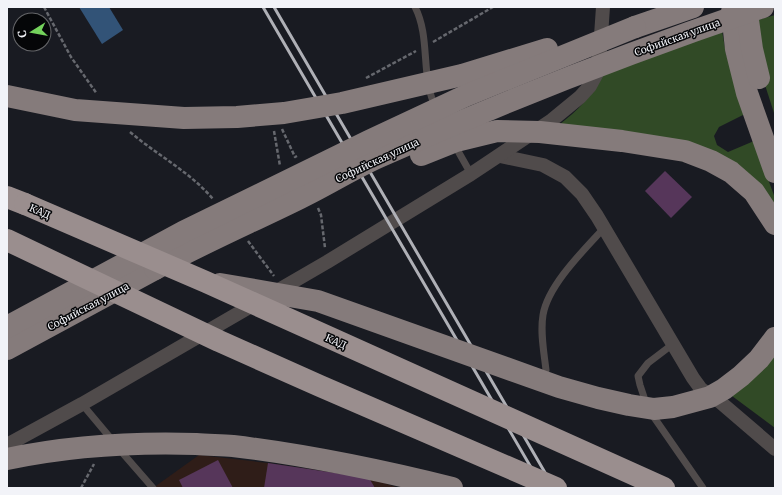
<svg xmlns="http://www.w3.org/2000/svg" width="782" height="495" font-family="Merriweather,serif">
<rect width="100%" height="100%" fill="#191b22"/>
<!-- industrial -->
<polygon fill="#2f1d18" points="199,455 268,463 369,478 399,488 153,488"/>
<!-- green -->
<g fill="#314a26">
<polygon points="775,15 775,116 765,85 751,22"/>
<path d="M722,31L726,54L747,113L719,127L714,136L717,145L728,152L754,141L775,198V208L759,184L559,125C578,110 594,95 603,72Z"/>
<polygon points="775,347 775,428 728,393"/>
</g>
<!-- water -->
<polygon fill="#325377" points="79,7 109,7 123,30 102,44"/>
<!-- building -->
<g fill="#56365a">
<polygon points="665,171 692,197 671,218 645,191"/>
<polygon points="218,460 233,488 183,488 179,480"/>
<polygon points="268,463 369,478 375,488 264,488"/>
</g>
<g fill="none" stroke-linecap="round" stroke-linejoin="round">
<!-- path -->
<g stroke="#66686e" stroke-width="2.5" stroke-dasharray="4 2" stroke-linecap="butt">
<polyline points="44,7 71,57 97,94"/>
<polyline points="433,42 493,7"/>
<polyline points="366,78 416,51"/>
<polyline points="282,129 295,157 297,156"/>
<polyline points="274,131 280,166"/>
<path d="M130,132C157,155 190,172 213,199"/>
<polyline points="318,208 321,215 325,248"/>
<polyline points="248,241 274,276"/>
<polyline points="81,488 94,464"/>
</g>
<!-- lane -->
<g stroke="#504b4b" stroke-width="7">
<path d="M415,7C431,38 420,77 436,108"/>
<polyline points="454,144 471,174"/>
<path d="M546,370C544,352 540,333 543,315C548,285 584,250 604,228"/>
<polyline points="646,403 640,385 638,376 648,363 673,344"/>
<polyline points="82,404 113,441"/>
<polyline points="651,413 703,488"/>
<polyline points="119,449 153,488"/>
</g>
<!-- street -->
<g stroke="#504b4b" stroke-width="14">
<polyline points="500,156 543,165 565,177 582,194 597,216 693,378 701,389 719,401 775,449"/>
<polyline points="7,445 82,404 327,262 471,174 552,120 580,97 590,86 597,73 600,50 603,7"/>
</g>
<!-- primary -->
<g stroke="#857b7b" stroke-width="22">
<polyline points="733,7 732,12 736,49 747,93 775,172"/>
<polyline points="747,13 752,49 759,78"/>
<polyline points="635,27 693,7"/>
<polyline points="7,349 155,269"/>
</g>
<!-- highway -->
<polyline stroke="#9a8e8e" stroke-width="22" points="7,197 25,204"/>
<!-- rail -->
<g stroke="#afb0b6" stroke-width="3">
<polyline points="263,7 543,488"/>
<polyline points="274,7 554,488"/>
</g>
<!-- primary-bridge -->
<g stroke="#857b7b" stroke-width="22">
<polyline points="7,96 75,110 184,118 237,117 284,113 342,103 462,75 547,49"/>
<polyline points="421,155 456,141 497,131 540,132 622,141 685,151 711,161 731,172 754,192 775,224"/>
<path d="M155,269C201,244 249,223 296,200C324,187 350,170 379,157C504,101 633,51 763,7"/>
<polyline points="220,284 318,301 559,387 598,398 629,405 654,409 673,407 710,397 724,389 741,376 759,359 775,338"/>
<polyline points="7,327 183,232 369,141 465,96 635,27"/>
<path d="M7,459C69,446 133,442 196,444C208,445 221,445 233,446C307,455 380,470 452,488"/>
</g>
<!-- highway-bridge -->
<g stroke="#9a8e8e" stroke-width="22">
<polyline points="25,204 206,282 664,488"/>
<polyline points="7,240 219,341 320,386 556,488"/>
</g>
</g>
<g text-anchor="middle" stroke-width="3" stroke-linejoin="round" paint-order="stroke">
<!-- street labels -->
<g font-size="10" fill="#f2f3f8" stroke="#050608">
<text transform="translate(677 37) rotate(-20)" y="4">Софийская улица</text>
<text transform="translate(377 160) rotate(-25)" y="4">Софийская улица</text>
<text transform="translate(40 211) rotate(23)" y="4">КАД</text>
<text transform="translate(88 306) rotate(-28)" y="4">Софийская улица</text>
<text transform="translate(336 341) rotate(24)" y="4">КАД</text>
</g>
</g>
<!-- border -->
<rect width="782" height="495" fill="none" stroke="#f2f3f8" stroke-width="16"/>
<!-- north arrow -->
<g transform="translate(32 32) rotate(259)"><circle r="19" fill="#050608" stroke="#646568"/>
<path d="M0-3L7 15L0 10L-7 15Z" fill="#74d25c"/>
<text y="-6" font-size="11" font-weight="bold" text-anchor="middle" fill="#f2f3f8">С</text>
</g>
</svg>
